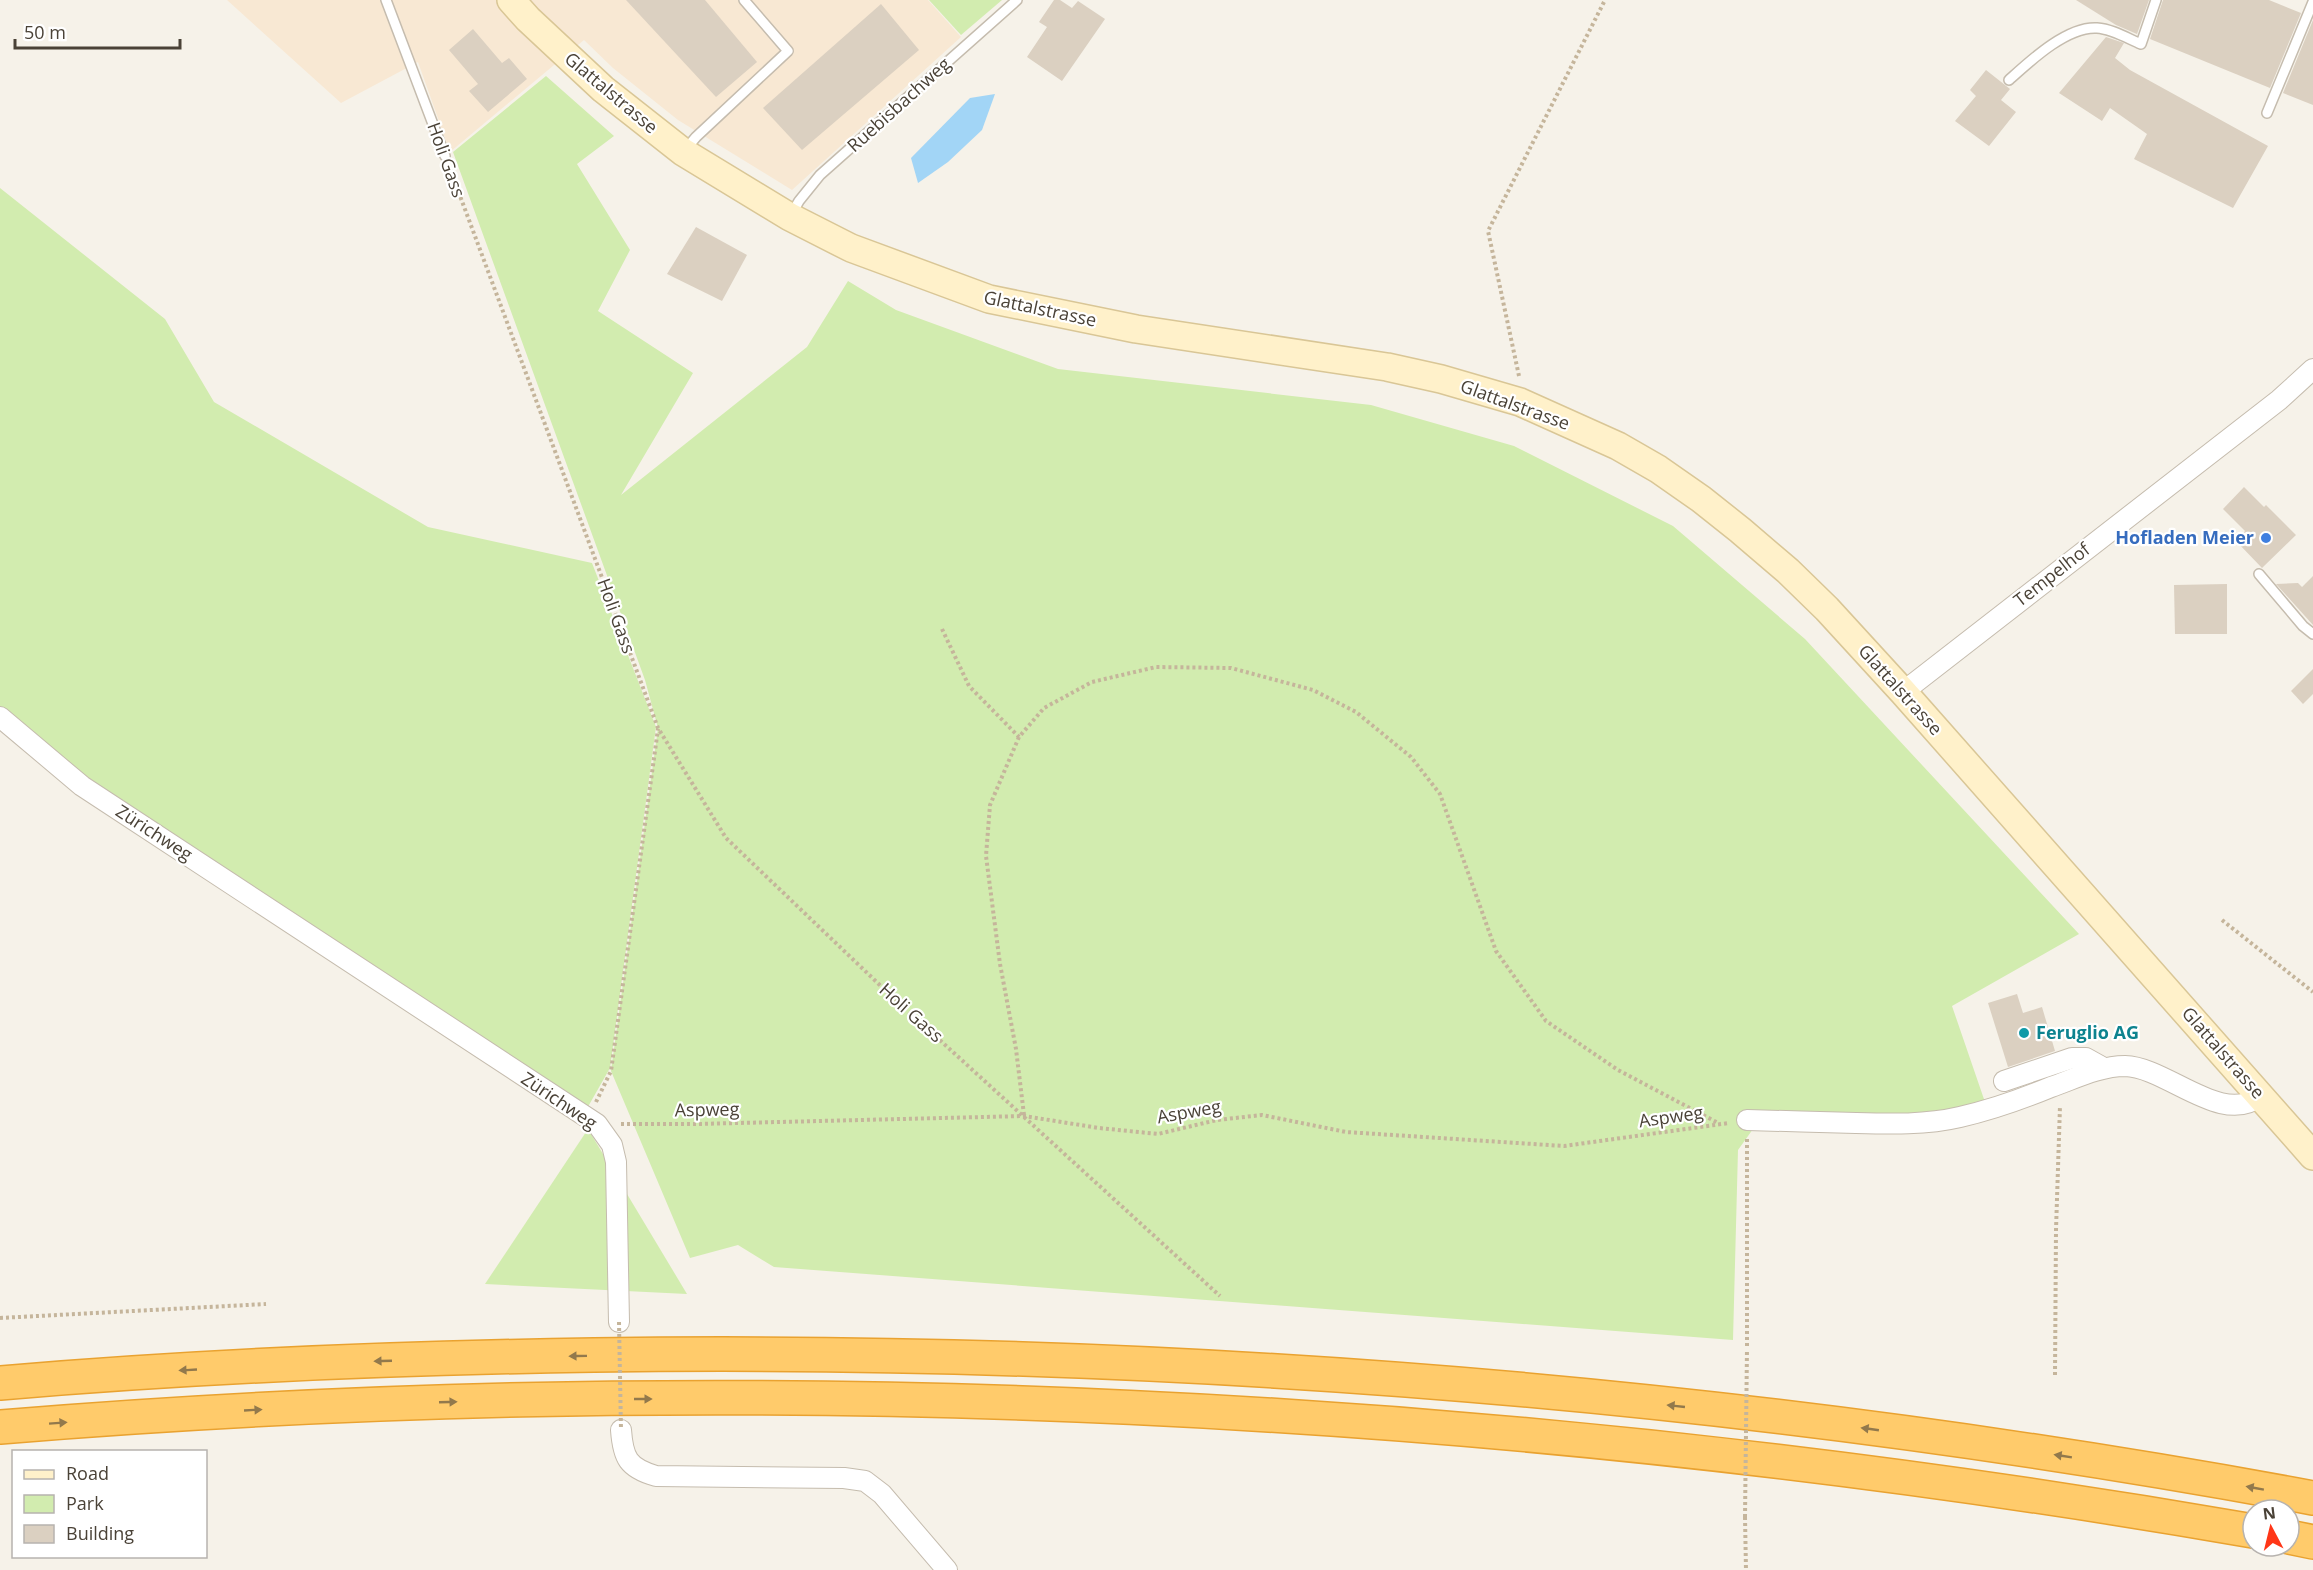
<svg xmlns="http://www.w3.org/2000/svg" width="2313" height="1570" font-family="'Open Sans',sans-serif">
<rect width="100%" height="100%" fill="#f6f2e9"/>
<!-- commercial -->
<polygon fill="#f8e8d3" points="227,0 928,0 961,37 792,190 678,120 613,68 584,40 450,152 418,62 341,103"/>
<!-- green -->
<g fill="#d2ecaf">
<polygon points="929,0 1002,0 961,35"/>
<polygon points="546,76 614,136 577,164 630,250 598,311 693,373 621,495 807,347 848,281 896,310 1058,369 1371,405 1514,446 1673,526 1805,639 2079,934 1952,1006 1986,1105 1958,1114 1763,1115 1738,1150 1733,1340 774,1267 738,1245 690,1258 611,1071 658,728 645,680 453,152"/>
<polygon points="0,188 165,319 214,402 428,527 592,563 656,727 610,1068 585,1112 86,784 0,711"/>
<polygon points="588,1129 687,1294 485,1284"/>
</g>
<!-- water -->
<polygon fill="#a2d5f6" points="995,94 982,130 948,162 918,183 911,158 970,98"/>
<!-- building -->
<g fill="#dbd0c1">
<polygon points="626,0 705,0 757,62 716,97"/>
<polygon points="1054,0 1060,0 1072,8 1078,1 1105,19 1062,81 1027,57 1047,27 1039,22"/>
<polygon points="2076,0 2149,0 2137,34 2116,25"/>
<polygon points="2163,0 2269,0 2301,13 2270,88 2150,39"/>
<polygon points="881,4 919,50 802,150 763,108"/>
<polygon points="2313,20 2313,105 2283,93"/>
<polygon points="473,29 502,63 509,58 527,79 488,112 469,91 478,84 449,50"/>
<polygon points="2106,37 2124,43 2115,58 2130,70 2268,146 2233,208 2134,159 2147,134 2110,108 2102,121 2059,93"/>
<polygon points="1986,70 2010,89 2001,100 2016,112 1989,146 1955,121 1976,96 1970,90"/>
<polygon points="696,227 747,255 722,301 667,274"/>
<polygon points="2244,487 2264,507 2266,505 2296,535 2262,568 2236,541 2245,531 2223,509"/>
<polygon points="2313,576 2313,625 2276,584 2298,583 2302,587"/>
<polygon points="2227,584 2227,634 2175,634 2174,585"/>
<polygon points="2313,669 2313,694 2303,704 2291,691"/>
<polygon points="2017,994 2023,1013 2042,1007 2055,1051 2008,1067 1988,1003"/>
</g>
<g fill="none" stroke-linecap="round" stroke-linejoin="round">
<defs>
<g id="lane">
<polyline points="386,0 445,156"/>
<path d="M2009,80C2030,61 2067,26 2097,28C2112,29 2127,38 2141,44L2156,0"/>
<polyline points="2267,113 2313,2"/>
<polyline points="685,150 696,137 788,51 744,0"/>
<polyline points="791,215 799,201 820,175 1017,0"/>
<polyline points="2259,574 2303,626 2313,634"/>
</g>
<g id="street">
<polyline points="1903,692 2279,400 2313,369"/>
<polyline points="0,717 82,786 597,1124 612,1145 616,1162 619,1322"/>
<polyline points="2004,1081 2072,1058 2086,1058 2104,1068"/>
<path d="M1747,1120C1783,1121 1820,1122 1856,1123C1891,1124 1926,1125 1960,1117C1991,1110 2022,1099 2051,1087C2074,1079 2100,1066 2125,1066C2167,1067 2222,1127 2260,1096"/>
<path d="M621,1430C623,1458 628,1468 656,1476L844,1478L865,1481L882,1494L947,1570"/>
</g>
<polyline id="secondary" points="511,0 528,19 603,89 683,152 790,217 851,248 989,299 1136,329 1387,367 1441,379 1520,402 1618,446 1658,469 1701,499 1740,530 1788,571 1827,609 1903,692 2313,1156"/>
<g id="highway">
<path d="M0,1383C198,1366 396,1358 594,1355C1170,1347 1747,1393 2313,1498"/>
<path d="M0,1427C752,1365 1510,1402 2253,1531"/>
<polyline points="2289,1537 2313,1542"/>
</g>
</defs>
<!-- lane casing -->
<use href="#lane" stroke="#c5bcae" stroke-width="12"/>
<!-- street casing -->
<use href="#street" stroke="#c5bcae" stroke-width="22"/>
<!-- secondary casing -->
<use href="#secondary" stroke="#d9c696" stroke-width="30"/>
<!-- highway casing -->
<use href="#highway" stroke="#e9a230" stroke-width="36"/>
<!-- path -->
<g stroke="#c5b59b" stroke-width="4" stroke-dasharray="3 3" stroke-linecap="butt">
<polyline points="450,169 658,728 726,838 885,990 1220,1296"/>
<polyline points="1519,376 1488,231 1605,0"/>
<polyline points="942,629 969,686 1019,737"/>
<polyline points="2222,920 2313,992"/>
<polyline points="596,1102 611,1071 658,729"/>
<polyline points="1024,1115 1016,1049 1000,964 986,856 990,805 1019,737 1044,708 1092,682 1156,667 1231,668 1313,690 1356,712 1411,757 1440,794 1496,951 1546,1021 1618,1070 1720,1124"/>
<polyline points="621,1124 697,1124 1024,1116 1099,1128 1158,1134 1217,1120 1262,1115 1346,1132 1564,1146 1729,1123"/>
<polyline points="1747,1139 1747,1349"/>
<polyline points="0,1318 266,1304"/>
<polyline points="2055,1375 2056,1230 2060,1106"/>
<polyline points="1745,1517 1746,1570"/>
</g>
<!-- lane -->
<use href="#lane" stroke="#fff" stroke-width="9"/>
<!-- street -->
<use href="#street" stroke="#fff" stroke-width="20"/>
<!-- secondary -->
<use href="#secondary" stroke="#fff1ca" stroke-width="27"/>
<!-- highway -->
<use href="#highway" stroke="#ffcb6b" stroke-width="33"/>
<!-- path-bridge -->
<g stroke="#c5b59b" stroke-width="4" stroke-dasharray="3 3" stroke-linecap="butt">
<polyline points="619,1322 621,1430"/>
<polyline points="1745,1517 1747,1349"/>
</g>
</g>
<!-- one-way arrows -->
<defs><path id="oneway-solid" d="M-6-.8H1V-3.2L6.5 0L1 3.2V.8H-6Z" transform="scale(1.5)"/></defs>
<g fill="#92794c">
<use href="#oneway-solid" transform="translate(578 1356) rotate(179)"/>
<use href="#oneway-solid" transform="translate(383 1361) rotate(178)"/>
<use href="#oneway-solid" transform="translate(188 1370) rotate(177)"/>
<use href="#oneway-solid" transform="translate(643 1399)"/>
<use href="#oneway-solid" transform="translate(448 1402) rotate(-2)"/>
<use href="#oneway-solid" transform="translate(1676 1406) rotate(-174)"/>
<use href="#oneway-solid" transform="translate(253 1410) rotate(-3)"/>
<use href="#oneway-solid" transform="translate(58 1423) rotate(-4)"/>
<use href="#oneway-solid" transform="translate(1870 1429) rotate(-172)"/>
<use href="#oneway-solid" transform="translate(2063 1456) rotate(-171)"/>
<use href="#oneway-solid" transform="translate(2255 1488) rotate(-170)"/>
</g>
<!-- markers -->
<circle fill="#3f7fe0" stroke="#fff" stroke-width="2" cx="2266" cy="538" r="6"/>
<circle fill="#0f9aa8" stroke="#fff" stroke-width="2" cx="2024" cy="1033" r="6"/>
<g text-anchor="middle" stroke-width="4.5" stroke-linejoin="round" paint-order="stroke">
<!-- street labels -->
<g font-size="18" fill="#4a4237" stroke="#fff">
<text transform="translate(611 93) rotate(40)" y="6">Glattalstrasse</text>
<text transform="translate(899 105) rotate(-42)" y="6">Ruebisbachweg</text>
<text transform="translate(446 160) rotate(70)" y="6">Holi Gass</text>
<text transform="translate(1040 309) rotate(12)" y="6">Glattalstrasse</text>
<text transform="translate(1515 405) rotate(20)" y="6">Glattalstrasse</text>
<text transform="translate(2052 575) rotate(-38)" y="6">Tempelhof</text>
<text transform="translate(616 616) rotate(70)" y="6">Holi Gass</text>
<text transform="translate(1900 690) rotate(48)" y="6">Glattalstrasse</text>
<text transform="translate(154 833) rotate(33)" y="6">Zürichweg</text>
<text transform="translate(911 1013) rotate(42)" y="6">Holi Gass</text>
<text transform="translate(2223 1053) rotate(49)" y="6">Glattalstrasse</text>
<text transform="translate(559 1101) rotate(34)" y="6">Zürichweg</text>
<text transform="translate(707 1110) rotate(-1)" y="6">Aspweg</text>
<text transform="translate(1189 1112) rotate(-10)" y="6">Aspweg</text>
<text transform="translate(1671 1117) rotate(-8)" y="6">Aspweg</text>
</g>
<!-- shop labels -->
<g font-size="18" font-weight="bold" fill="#366cbe" stroke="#fff" text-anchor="end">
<text x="2254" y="544">Hofladen Meier</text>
</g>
<!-- culture labels -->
<g font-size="18" font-weight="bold" fill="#0d838f" stroke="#fff" text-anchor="start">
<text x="2036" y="1039">Feruglio AG</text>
</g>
</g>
<!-- legend -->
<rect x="12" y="1450" width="195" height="108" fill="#ffffff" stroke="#b7b3af" stroke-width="1.5"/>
<rect x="24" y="1470" width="30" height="9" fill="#fff1ca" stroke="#b7b3af" stroke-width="1.5"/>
<text x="66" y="1480" font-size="18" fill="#4a4237">Road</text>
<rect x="24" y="1495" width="30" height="18" fill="#d2ecaf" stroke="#b7b3af" stroke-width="1.5"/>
<text x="66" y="1510" font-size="18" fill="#4a4237">Park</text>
<rect x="24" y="1525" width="30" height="18" fill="#dbd0c1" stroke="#b7b3af" stroke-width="1.5"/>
<text x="66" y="1540" font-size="18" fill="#4a4237">Building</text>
<!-- north arrow -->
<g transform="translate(2271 1528) rotate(353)"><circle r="28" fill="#ffffff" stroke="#b7b3af" stroke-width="1.5"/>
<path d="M0-4.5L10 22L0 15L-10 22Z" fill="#ff3617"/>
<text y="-9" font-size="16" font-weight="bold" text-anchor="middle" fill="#4a4237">N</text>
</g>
<!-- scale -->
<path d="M15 39v9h165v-9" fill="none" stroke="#4a4237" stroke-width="3"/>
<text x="24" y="39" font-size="18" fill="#4a4237" stroke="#ffffff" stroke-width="4.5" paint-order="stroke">50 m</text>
</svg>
